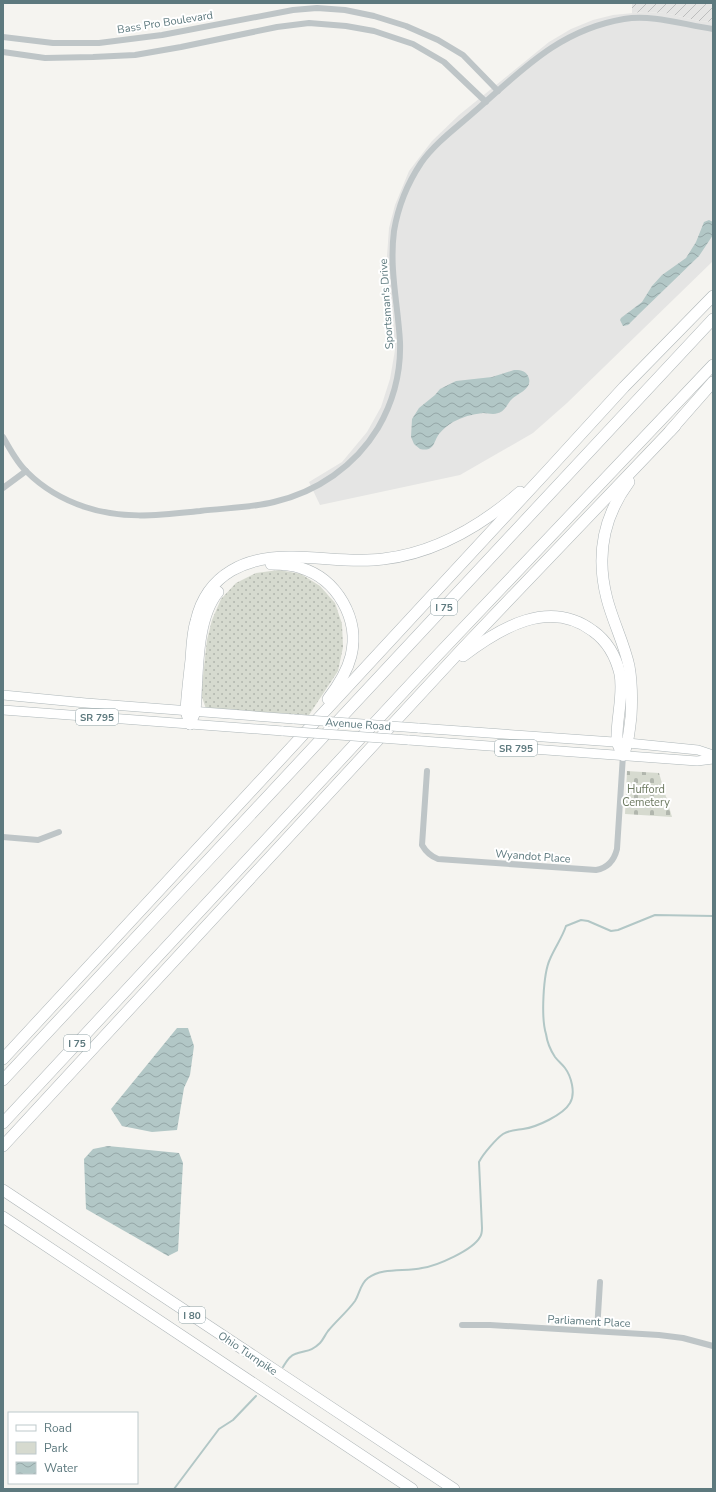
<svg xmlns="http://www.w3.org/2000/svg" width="716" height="1492" font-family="'Nunito Sans',sans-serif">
<defs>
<pattern id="industrial-furrows" width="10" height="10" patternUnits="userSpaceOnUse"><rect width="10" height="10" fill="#e5e5e4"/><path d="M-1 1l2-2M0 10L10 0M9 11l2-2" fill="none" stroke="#bdbebe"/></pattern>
<pattern id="green-dots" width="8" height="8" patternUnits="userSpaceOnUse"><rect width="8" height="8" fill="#d6dacf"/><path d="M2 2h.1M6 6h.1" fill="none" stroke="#b1b6ad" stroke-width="1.8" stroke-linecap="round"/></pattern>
<pattern id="cemetery-stones" width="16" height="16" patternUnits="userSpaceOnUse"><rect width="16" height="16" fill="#d6dacf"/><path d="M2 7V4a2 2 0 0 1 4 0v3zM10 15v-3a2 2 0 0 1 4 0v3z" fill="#b1b6ad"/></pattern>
<pattern id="water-waves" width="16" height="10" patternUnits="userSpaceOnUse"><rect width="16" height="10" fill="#b2c7c6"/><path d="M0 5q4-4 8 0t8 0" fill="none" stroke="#94a6a6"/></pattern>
</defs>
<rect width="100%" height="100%" fill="#f5f4f0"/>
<!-- built -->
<polygon fill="#e5e5e4" points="644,12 665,13 699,21 713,22 713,261 567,403 533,433 460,475 320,505 309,482 342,462 367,432 381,407 390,379 395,350 393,317 386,270 389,228 395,205 409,171 432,141 459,115 549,42 571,29 593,20 613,15"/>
<!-- industrial -->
<polygon fill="url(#industrial-furrows)" points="632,3 713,3 713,22 699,21 665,13 644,12 632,13"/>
<!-- green -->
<polygon fill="url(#green-dots)" points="279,570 301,574 320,586 335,603 342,624 343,647 338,671 309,715 206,709 201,694 207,640 212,620 221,599 236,583 256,573"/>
<!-- cemetery -->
<polygon fill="url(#cemetery-stones)" points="627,771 659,773 672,817 625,814"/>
<!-- water -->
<g fill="url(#water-waves)">
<polygon points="709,220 713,222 713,235 699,256 638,315 628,325 623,326 620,320 621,318 642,302 652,286 662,275 686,258 696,242 704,222"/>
<path d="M514,370C519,370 525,370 528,376C534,388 519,393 513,398C507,403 506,411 498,413C493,415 488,413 483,413C472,414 462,417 453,422C448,425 443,429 439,434C433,442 435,452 420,449L414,444L411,437L412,419L419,408L435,395L440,389L456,381L492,377Z"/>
<polygon points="177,1028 188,1028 194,1046 190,1075 184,1088 177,1130 152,1132 122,1126 111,1109"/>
<polygon points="108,1146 179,1153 183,1163 178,1251 168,1256 86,1209 84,1159 93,1149"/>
</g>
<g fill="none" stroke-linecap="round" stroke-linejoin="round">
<!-- stream -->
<g stroke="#b2c7c6" stroke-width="2">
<path d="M283,1367C286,1362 289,1356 295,1354C306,1350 311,1352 320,1343C323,1340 325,1335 328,1331C337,1320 347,1312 355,1301C360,1293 360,1284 368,1278C383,1267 405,1272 422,1268C437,1266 473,1250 480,1237C482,1234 482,1231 482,1228L479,1162C483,1154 496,1139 503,1134C509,1130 516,1130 523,1129C537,1127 563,1115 570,1103C576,1093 571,1076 565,1068C562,1064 558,1061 555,1057C551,1051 547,1041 546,1034C541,1018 543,974 550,959C555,947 562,938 566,926L581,920L588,921L611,931L618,930L655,915L713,916"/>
<polyline points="174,1489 219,1429 233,1420 256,1396"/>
</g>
<defs>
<g id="primary">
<polyline points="3,695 86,703 294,719"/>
<polyline points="3,710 283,731"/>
<polyline points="418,728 628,743 698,750 713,755"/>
<polyline points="408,740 697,761 713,759"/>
</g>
<g id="highway">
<polyline points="670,431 713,382"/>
<path d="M271,564C281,564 291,564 301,568C337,579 360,619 351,656C347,672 338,686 328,699"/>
<path d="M463,656C500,628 549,598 593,631C607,641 616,657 620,674C624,696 616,719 617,741C618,746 621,751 623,755"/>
<path d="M190,724L186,711C187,694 189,677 191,660C192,647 192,634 196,621C207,573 247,556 293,557C323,557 353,563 383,559C435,553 481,526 520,492"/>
<path d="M190,724L195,712C198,676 195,620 218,592"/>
<path d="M623,755C629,743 629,731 631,717C632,700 632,683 629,666C624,643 613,622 607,599C596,557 603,517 629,482"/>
<polyline points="3,1059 550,468 624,387 713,296"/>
<polyline points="3,1080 713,319"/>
<polyline points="3,1123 433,660 713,365"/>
<polyline points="3,1146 463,648 675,426"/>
<polyline points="3,1190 454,1489"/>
<polyline points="3,1217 412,1489"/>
</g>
</defs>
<!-- primary casing -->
<use href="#primary" stroke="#adb6b8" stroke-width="10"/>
<!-- highway casing -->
<use href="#highway" stroke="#afb6b8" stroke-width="12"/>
<!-- street -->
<g stroke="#bec5c7" stroke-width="6">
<polyline points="3,37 53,43 99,43 162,35 293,10 317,8 345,10 374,16 406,26 438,40 463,55 498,91"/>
<polyline points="3,52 45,58 93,57 135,55 181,47 277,27 309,23 346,26 374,31 413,44 444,62 486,102"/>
<path d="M3,437C10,449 17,463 27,472C43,488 64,500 85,507C123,520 161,515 200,511C224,508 250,508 274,502C317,492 355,466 378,428C393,402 401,372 400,342C398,305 389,269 394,231C398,207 407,184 421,163C435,143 456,128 474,112C522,70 559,30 624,19C653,14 684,25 713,29"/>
<polyline points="3,488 26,471"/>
<path d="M427,771L422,845C426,852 430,856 438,859L596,870C608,868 614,861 617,849L623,755"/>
<polyline points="3,837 38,840 59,832"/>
<polyline points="462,1325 490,1325 659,1335 683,1338 713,1346"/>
<polyline points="597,1331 600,1282"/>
</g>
<!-- primary -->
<use href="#primary" stroke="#fff" stroke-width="9"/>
<!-- highway -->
<use href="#highway" stroke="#fff" stroke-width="11"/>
<defs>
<g id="primary-bridge">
<polyline points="294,719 418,728"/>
<polyline points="283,731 408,740"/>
</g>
</defs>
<!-- primary-bridge casing -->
<use href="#primary-bridge" stroke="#adb6b8" stroke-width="10" stroke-linecap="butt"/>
<!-- primary-bridge -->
<use href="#primary-bridge" stroke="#fff" stroke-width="9"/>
</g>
<g text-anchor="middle" stroke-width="4" stroke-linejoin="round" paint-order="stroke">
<!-- shield labels -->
<g fill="#fff" stroke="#8ea1a5" stroke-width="1">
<rect x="431" y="599" width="26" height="16" rx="3"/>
<rect x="76" y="709" width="42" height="16" rx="3"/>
<rect x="495" y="740" width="42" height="16" rx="3"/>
<rect x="64" y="1035" width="26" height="16" rx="3"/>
<rect x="179" y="1307" width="26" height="16" rx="3"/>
</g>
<g font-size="10" font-weight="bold" fill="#5d797e">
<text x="444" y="611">I 75</text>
<text x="97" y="721">SR 795</text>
<text x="516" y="752">SR 795</text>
<text x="77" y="1047">I 75</text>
<text x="192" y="1319">I 80</text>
</g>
<!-- street labels -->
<g font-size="11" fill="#5d797e" stroke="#fff">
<text transform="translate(165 22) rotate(-9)" y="4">Bass Pro Boulevard</text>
<text transform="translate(386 304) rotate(-94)" y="4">Sportsman's Drive</text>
<text transform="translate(358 724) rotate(4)" y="4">Avenue Road</text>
<text transform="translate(533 856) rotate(4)" y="4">Wyandot Place</text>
<text transform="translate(589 1321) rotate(3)" y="4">Parliament Place</text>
<text transform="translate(248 1353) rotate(34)" y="4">Ohio Turnpike</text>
</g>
<!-- park labels -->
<g font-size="11" fill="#6d7a61" stroke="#fff">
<text x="646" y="793">Hufford<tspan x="646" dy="13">Cemetery</tspan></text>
</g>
</g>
<!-- border -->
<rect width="716" height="1492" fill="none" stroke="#5d797e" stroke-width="8"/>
<!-- legend -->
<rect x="8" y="1412" width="130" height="72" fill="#ffffff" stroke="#bec9cb"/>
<rect x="16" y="1425" width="20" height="6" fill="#ffffff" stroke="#bec9cb"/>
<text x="44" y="1432" font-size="12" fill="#5d797e">Road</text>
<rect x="16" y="1442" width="20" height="12" fill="#d6dacf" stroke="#bec9cb"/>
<text x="44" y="1452" font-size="12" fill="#5d797e">Park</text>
<rect x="16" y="1462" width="20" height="12" fill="url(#water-waves)" stroke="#bec9cb"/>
<text x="44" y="1472" font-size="12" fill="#5d797e">Water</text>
</svg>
